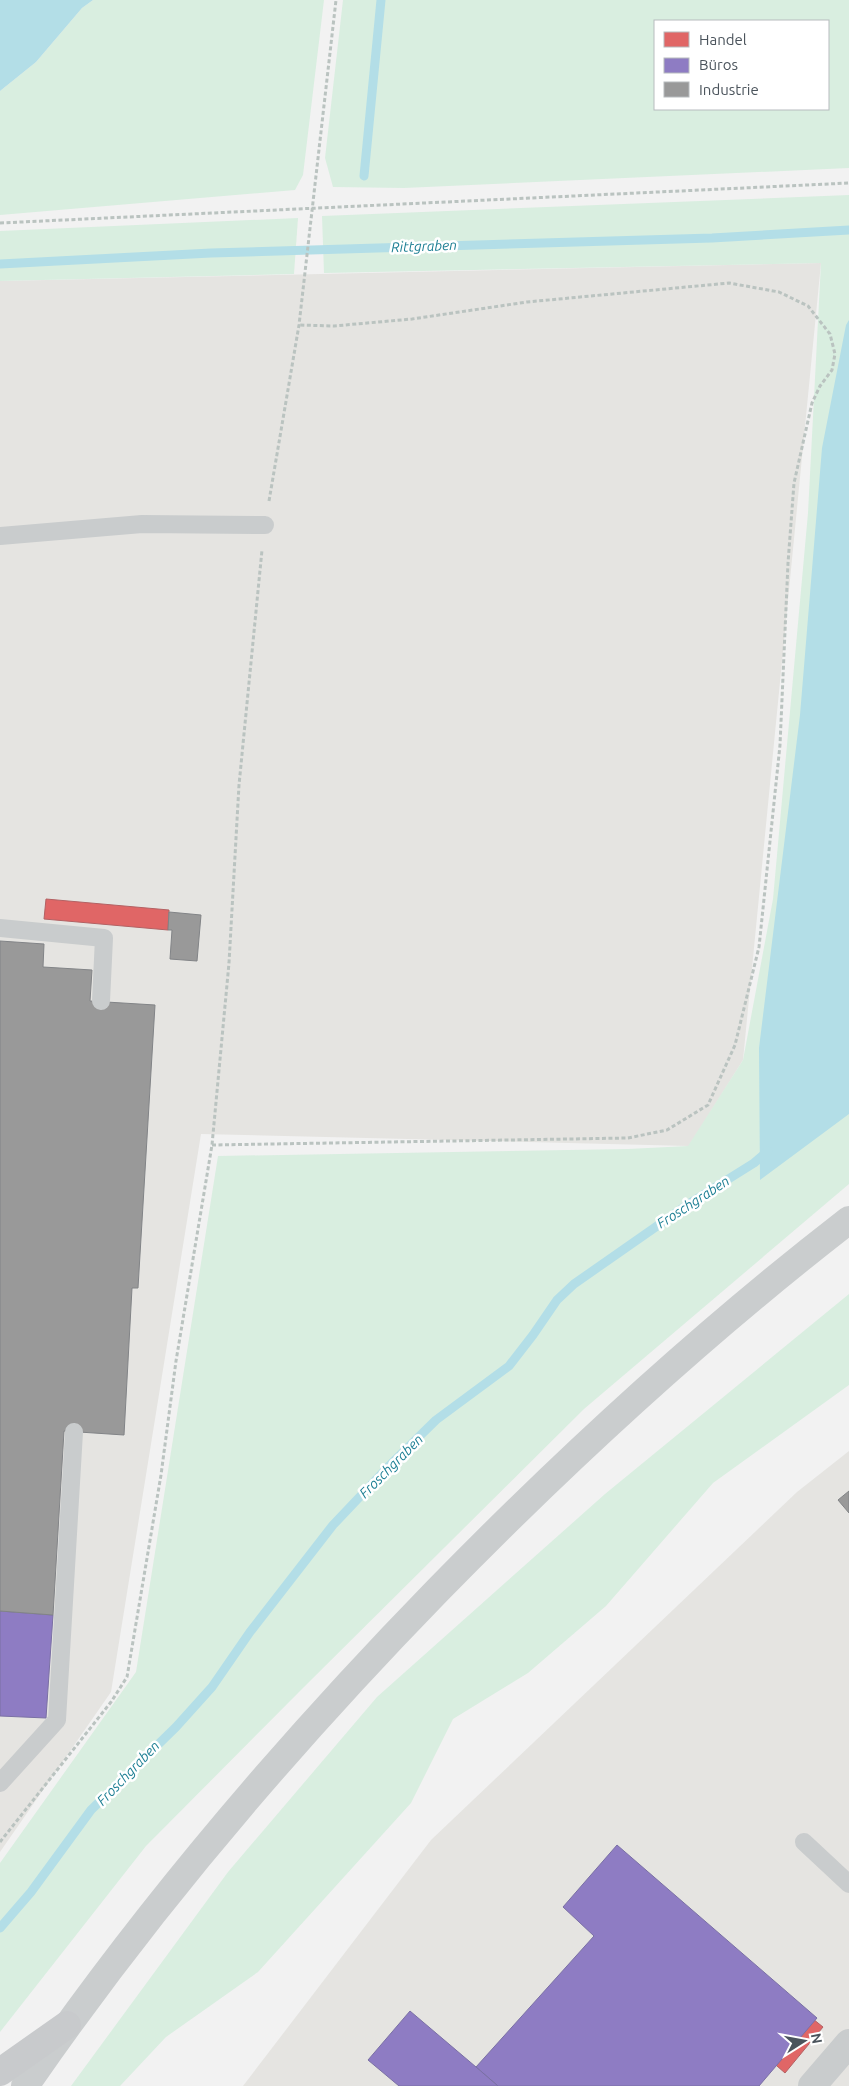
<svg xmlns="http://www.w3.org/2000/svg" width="849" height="2086" font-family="Ubuntu,sans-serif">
<rect width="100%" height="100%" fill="#f2f2f2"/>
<!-- commercial -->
<g fill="#e5e4e1">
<polygon points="821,263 743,1060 689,1146 201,1134 111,1692 0,1852 0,281"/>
<polygon points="849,1451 849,2086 243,2086 431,1840 797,1492"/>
</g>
<!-- green -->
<g fill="#d9eee0" fill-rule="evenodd">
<polygon points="93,0 324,0 303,175 295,190 0,215 0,91 36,62 82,8"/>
<path d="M343,0H849V168L404,188L333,187L325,158ZM655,21H828V109H655Z"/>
<polygon points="849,195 849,1184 584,1409 304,1687 146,1846 0,2032 0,1863 136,1672 218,1156 628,1149 688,1146 743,1060 773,899 808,513 821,263 324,273 322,216"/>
<polygon points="298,218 294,274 0,281 0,231"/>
<polygon points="849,1294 849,1385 713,1483 606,1606 528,1673 453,1719 411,1803 258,1972 166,2037 120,2086 71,2086 228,1872 377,1697 605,1494"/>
</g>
<!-- water -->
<g fill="#b3dee7">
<polygon points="0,0 93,0 82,8 36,62 0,91"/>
<polygon points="849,320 849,1114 760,1180 759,1048 800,715 822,448 846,325"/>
</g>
<!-- shops -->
<g fill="#e06666" stroke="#b36163">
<polygon points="46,899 169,910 168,930 44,919"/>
<polygon points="798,2007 823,2027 785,2073 761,2052"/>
</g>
<!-- offices -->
<g fill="#8e7cc3" stroke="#7a70a4">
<polygon points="0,1611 53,1615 46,1718 0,1716"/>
<polygon points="617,1845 817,2018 759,2086 498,2086 476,2067 594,1936 563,1907"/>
<polygon points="410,2011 476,2067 498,2086 399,2086 368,2060"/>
</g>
<!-- industry -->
<g fill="#999" stroke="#828487">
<polygon points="169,912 201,915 197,961 170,959 172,930 168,930"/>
<polygon points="0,941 44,944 43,967 92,970 90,1001 155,1005 138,1288 132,1288 124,1435 64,1431 53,1615 0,1611"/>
<polygon points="849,1491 849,1513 838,1500"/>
</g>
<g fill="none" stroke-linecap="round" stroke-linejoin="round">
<!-- stream -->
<g stroke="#b3dee7" stroke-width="9">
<polyline points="364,176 381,0"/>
<polyline points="0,264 211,253 712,238 849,230"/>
<polyline points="0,1928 31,1892 91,1810 176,1727 212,1687 250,1632 333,1525 388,1467 436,1420 509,1366 533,1335 557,1300 574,1284 690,1203 754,1163 768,1151"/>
</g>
<!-- path -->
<g stroke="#bac3c0" stroke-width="3" stroke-dasharray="4 2.5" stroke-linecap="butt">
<polyline points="0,223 849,183"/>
<polyline points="269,501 299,325 336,0"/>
<polyline points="212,1145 628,1138 667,1130 708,1105 735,1045 759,947 780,745 788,563 794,483 812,403 820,386 832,370 835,354 830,334 808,306 779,292 729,283 527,302 412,319 334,326 299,325"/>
<polyline points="0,1842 111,1702 127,1677 161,1475 176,1361 212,1145 229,963 239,785 262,550"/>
</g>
<!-- service -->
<g stroke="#c9cccd" stroke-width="18">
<polyline points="0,536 142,524 265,525"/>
<polyline points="0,928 104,938 101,1001"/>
<polyline points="0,1783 57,1720 74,1432"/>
<polyline points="804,1842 849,1884"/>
</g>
<!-- minor -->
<polyline stroke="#c9cccd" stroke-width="28" points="812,2086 849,2043"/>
<!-- secondary -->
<path stroke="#cacdce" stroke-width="28" d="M25,2086C147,1909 287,1745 437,1591C566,1459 703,1333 849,1220"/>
<!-- primary -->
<polyline stroke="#c8cacc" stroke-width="28" points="0,2072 67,2025"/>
</g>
<g text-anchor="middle" stroke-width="5" stroke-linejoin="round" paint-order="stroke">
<!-- water labels -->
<g font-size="14" font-style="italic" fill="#1d7f94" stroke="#fff">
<text transform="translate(424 246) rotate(-2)" y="5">Rittgraben</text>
<text transform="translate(693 1202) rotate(-33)" y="5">Froschgraben</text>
<text transform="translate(391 1466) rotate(-45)" y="5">Froschgraben</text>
<text transform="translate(128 1773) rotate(-46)" y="5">Froschgraben</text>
</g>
</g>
<!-- legend -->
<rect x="654" y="20" width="175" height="90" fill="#ffffff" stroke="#b7bbbe"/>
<rect x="664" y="32" width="25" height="15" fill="#e06666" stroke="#b7bbbe"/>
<text x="699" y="45" font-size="15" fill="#4b545c">Handel</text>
<rect x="664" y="58" width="25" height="15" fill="#8e7cc3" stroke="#b7bbbe"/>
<text x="699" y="70" font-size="15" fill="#4b545c">Büros</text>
<rect x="664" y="82" width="25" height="15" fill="#999999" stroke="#b7bbbe"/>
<text x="699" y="95" font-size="15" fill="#4b545c">Industrie</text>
<!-- north arrow -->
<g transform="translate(804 2041) rotate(79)" stroke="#ffffff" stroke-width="4" paint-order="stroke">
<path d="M0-4L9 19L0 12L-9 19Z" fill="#4b545c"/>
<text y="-8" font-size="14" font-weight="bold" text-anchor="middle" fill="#4b545c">N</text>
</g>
</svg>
